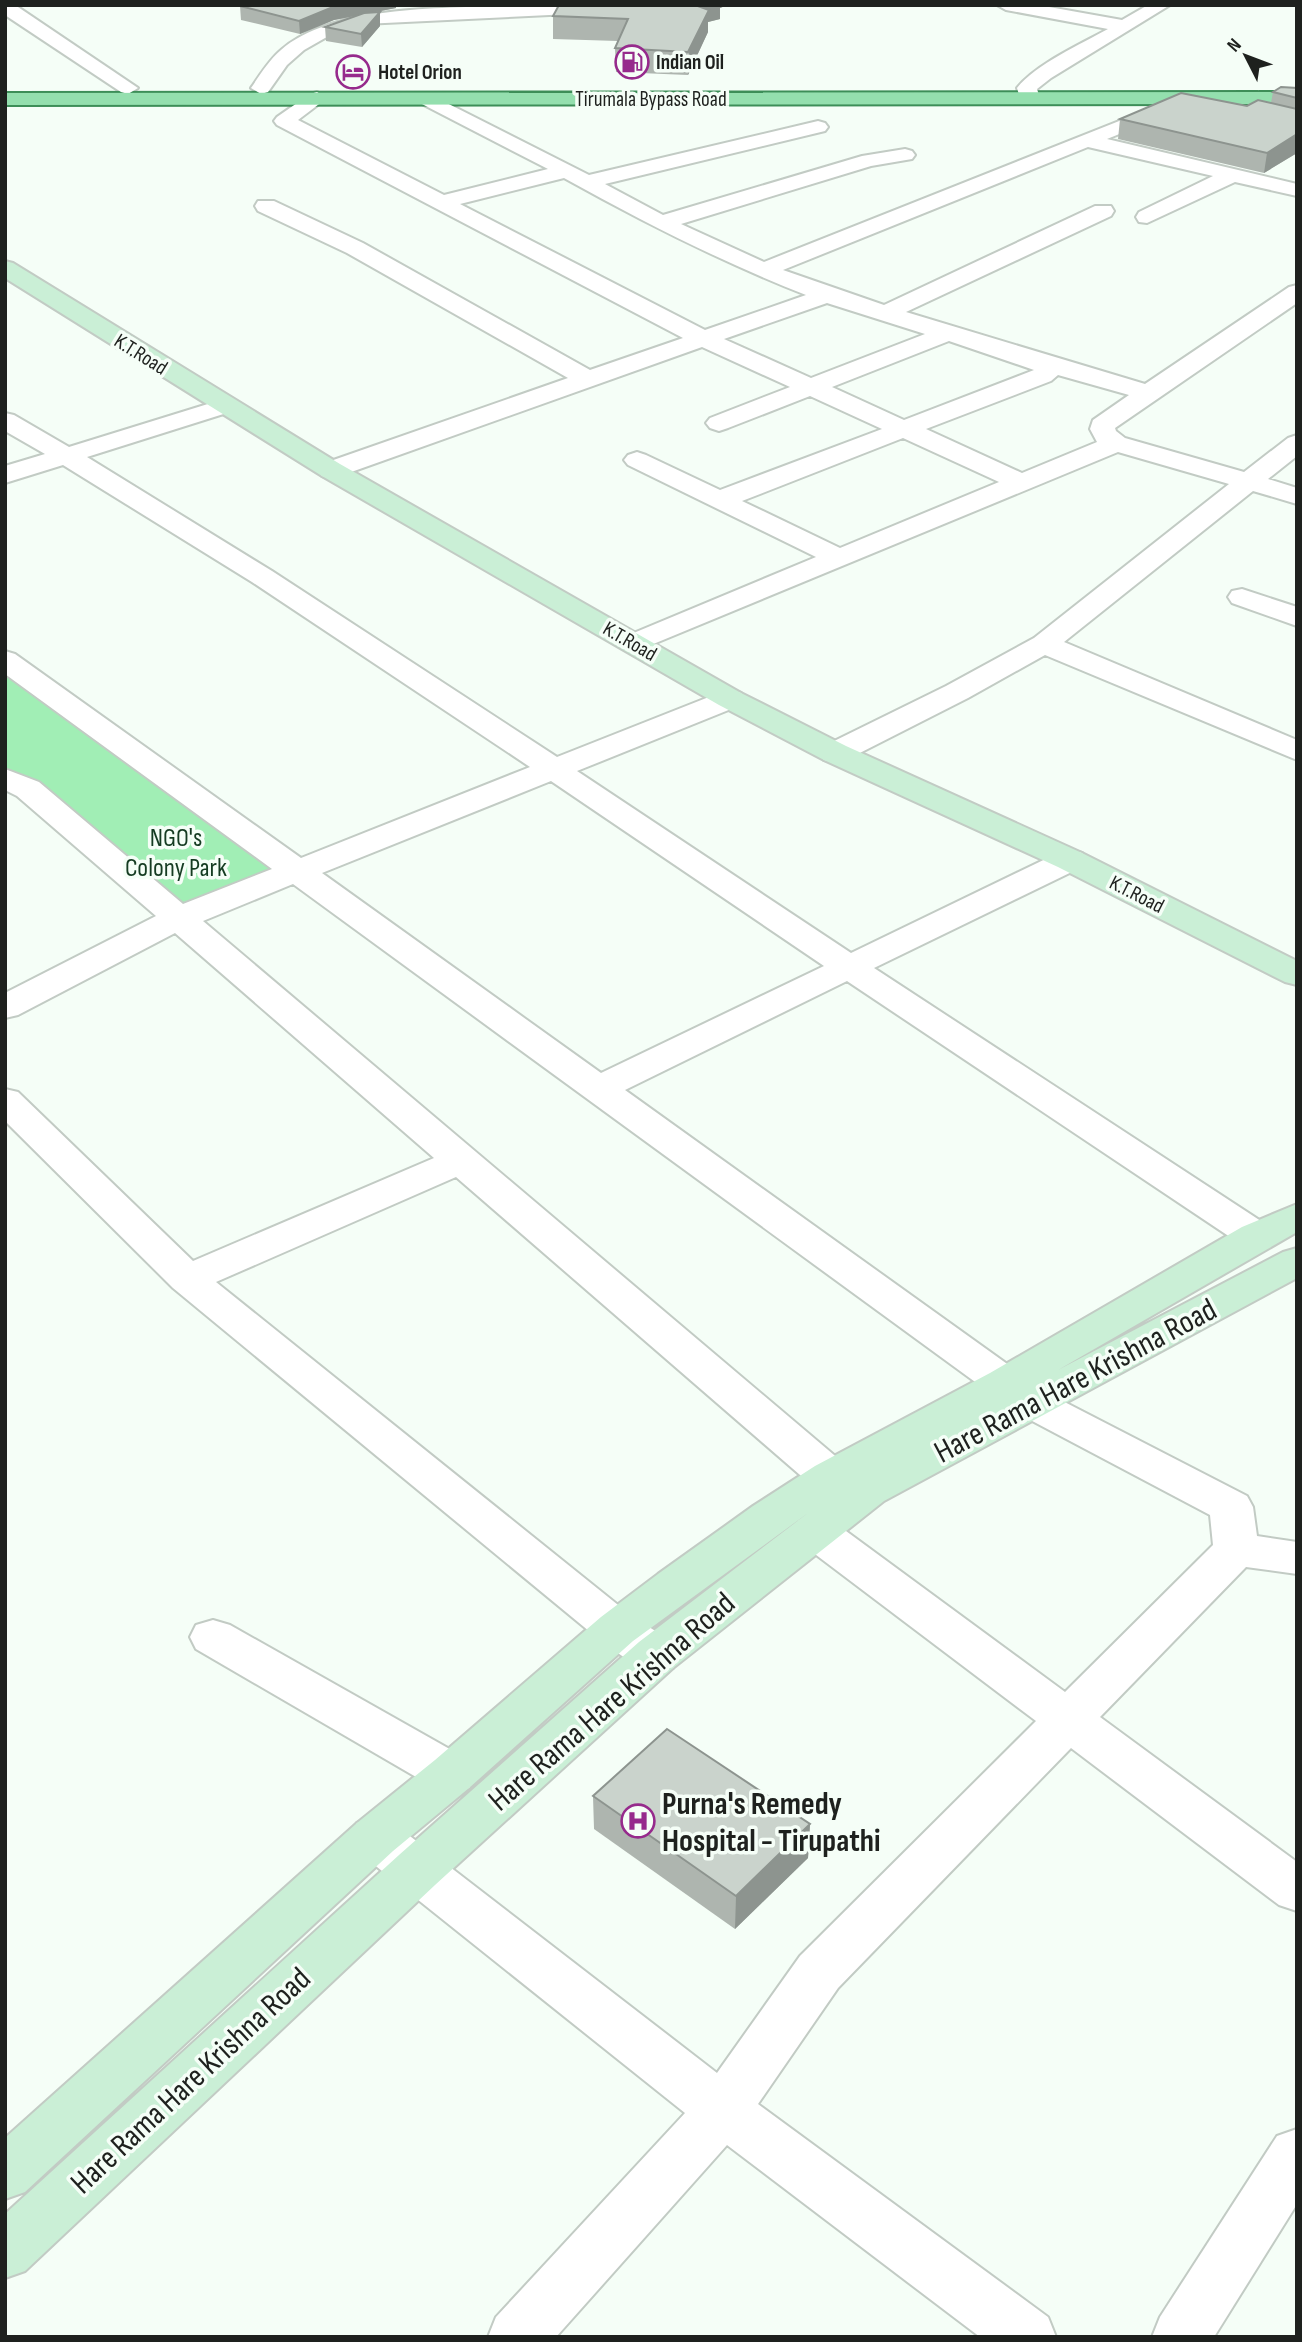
<svg xmlns="http://www.w3.org/2000/svg" width="1302" height="2342" font-family="'Sofia Sans Condensed',sans-serif">
<rect width="100%" height="100%" fill="#f5fef7"/>
<!-- green -->
<polygon fill="#a1eeb5" points="5,660 296,872 174,921 5,782"/>
<g fill="none" stroke-linecap="round" stroke-linejoin="round">
<defs>
<g id="street">
<polygon points="5,5 15,5 138,88 128,94 121,92 5,15"/>
<path d="M536,5H598L600,8L591,13L364,24L325,38L304,50L287,65L268,92L261,94L251,88C260,75 269,60 281,50C337,1 464,9 536,5Z"/>
<path d="M997,5H1038L1122,20L1148,5H1170L1051,78L1037,89L1040,98L1037,102L1030,104L1020,98L1017,88C1036,64 1081,44 1108,29L1006,10Z"/>
<path d="M317,92L327,98L298,120L444,195L548,169L420,103L417,99L420,95L427,93L589,175L818,121L825,123L828,127L825,131L605,184L663,215L862,156L905,149L912,151L915,155L912,159L871,166L681,224L764,262L1167,102L1177,108L1174,112L1107,139L1297,184V196L1235,182L1147,223L1139,222L1136,217L1139,212L1213,176L1088,147L783,270L884,305L1095,206H1111L1114,211L1111,216L906,312L1145,384L1289,287L1297,285V303L1115,428L1116,431L1125,438L1244,472L1288,438L1297,435V456L1268,479L1297,488V504L1253,491L1064,642L1297,740V760L1045,655L968,698L846,760L835,762L824,760L819,753L824,746L946,686L1034,638L1229,484L1118,452L634,652L624,649L619,643L624,637L816,557L628,465L624,460L628,455L637,452L646,455L720,490L882,429L810,396L728,428L719,431L710,428L706,423L710,418L790,387L702,347L340,476L331,478L322,476L318,470L322,464L568,378L347,253L258,211L255,206L258,201H274L363,243L590,370L683,338L277,125L274,121L277,117L310,94ZM564,178C643,222 722,262 806,295L705,330L460,204ZM827,303L925,334L811,378L724,339ZM949,341L1034,370L904,420L832,387ZM1058,375L1129,395L1093,420L1090,429L1097,442L1022,473L926,429L1051,381ZM903,438L999,482L840,548L742,501Z"/>
<path d="M224,399L233,401L236,406L233,411L87,457L272,571L557,757L719,693L730,690L741,693L745,699L741,705L577,771L851,953L1058,853L1070,850L1082,853L1086,860L1082,867L874,968L1270,1227L1276,1236L1270,1245L1256,1249L1242,1245L847,981L625,1090L1049,1394L1247,1496L1253,1507L1257,1536L1297,1542V1574L1246,1567L1100,1717L1297,1862V1911L1279,1905L1071,1748L838,1988L758,2104L1048,2317L1056,2337H980L727,2145L556,2337H488L496,2317L685,2113L357,1851L350,1837L357,1823L375,1817L393,1823L717,2073L800,1956L1036,1721L799,1542L793,1531L799,1520L815,1515L831,1520L1065,1692L1213,1545L1210,1515L1019,1414L293,884L203,921L847,1466L853,1477L847,1488L831,1492L815,1488L456,1177L216,1282L633,1617L673,1642L680,1655L673,1668L656,1673L639,1668L601,1641L173,1288L5,1121V1089L18,1092L193,1261L434,1158L175,933L18,1015L5,1018V993L156,916L17,796L5,790V769L39,782L183,904L272,869L5,674V651L15,654L301,858L530,767L252,582L63,465L5,483V466L45,454L5,431V413L14,415L69,447ZM551,781L824,966L601,1073L322,873Z"/>
<polygon points="1242,589 1297,607 1297,626 1232,603 1228,597 1232,591"/>
<polygon points="213,1620 230,1625 469,1760 477,1774 469,1788 452,1793 435,1788 196,1649 190,1637 196,1625"/>
<polygon points="1297,2129 1297,2204 1214,2337 1152,2337 1160,2317 1277,2136"/>
</g>
<g id="secondary">
<polygon points="5,261 13,263 340,464 741,693 846,746 1082,853 1297,961 1297,985 1285,982 1058,867 824,760 719,705 322,476 5,278"/>
<polygon points="1297,1204 1297,1232 1058,1370 1283,1252 1297,1248 1297,1278 884,1501 673,1668 435,1885 25,2271 5,2278 5,2214 399,1855 639,1642 808,1513 633,1641 469,1788 393,1851 25,2192 5,2199 5,2138 357,1823 435,1760 601,1617 658,1574 753,1506 815,1466 990,1373 1242,1227"/>
</g>
<polygon id="primary" points="1297,92 1297,104 5,105 5,93"/>
</defs>
<!-- street casing -->
<use href="#street" stroke="#c2cbc4" stroke-width="4"/>
<!-- secondary casing -->
<use href="#secondary" stroke="#c2cbc4" stroke-width="4"/>
<!-- primary casing -->
<use href="#primary" stroke="#3d8e58" stroke-width="4"/>
<!-- street -->
<use href="#street" fill="#fff" fill-rule="evenodd"/>
<!-- secondary -->
<use href="#secondary" fill="#caefd6" fill-rule="evenodd"/>
<!-- primary -->
<use href="#primary" fill="#94dfae" fill-rule="evenodd"/>
</g>
<!-- wall -->
<g fill="#aeb5af">
<polygon points="245,5 396,5 396,8 370,13 380,12 380,26 362,47 326,41 325,27 357,16 334,20 300,34 241,20 240,6"/>
<polygon points="725,6 720,8 720,19 708,22 708,32 688,75 616,72 615,48 618,41 553,39 553,16"/>
<polygon points="1297,88 1297,153 1264,173 1118,139 1120,119 1271,103 1273,92"/>
<polygon points="593,1796 810,1824 808,1858 735,1929 594,1829"/>
</g>
<!-- shaded-wall -->
<g fill="#8d948f">
<polygon points="341,5 396,5 396,8 334,20 300,34 299,21 333,7"/>
<polygon points="691,5 725,5 725,6 720,8 720,19 708,22 708,32 688,75"/>
<polygon points="380,12 380,26 362,47 361,34"/>
<polygon points="1297,134 1297,153 1264,173 1267,153"/>
<polygon points="810,1824 808,1858 735,1929 736,1896"/>
</g>
<!-- building -->
<g fill="#cad3cc" stroke="#8d948f" stroke-width="2">
<polygon points="245,5 341,5 333,7 299,21 240,6"/>
<polygon points="559,5 695,5 709,10 688,52 615,48 628,19 553,16"/>
<polygon points="380,12 361,34 325,27 364,13"/>
<polygon points="1281,87 1297,88 1297,98 1273,92"/>
<polygon points="1181,93 1247,106 1258,100 1297,109 1297,134 1267,153 1120,119"/>
<polygon points="667,1729 810,1824 736,1896 593,1796"/>
</g>
<!-- icons -->
<defs>
<symbol id="fuel-ring" viewBox="-11 -11 22 22"><circle r="9.5" fill="#f5fef7" stroke="#962a8c" stroke-width="1.5"/><path d="M-5.5-6h7V0h2V4h1.3V-2.5L3-4.5l.8-.8L6-3V5H2.5V1h-1V6h-7ZM-4.2-4.7v3.2H.2V-4.7Z" fill="#962a8c"/></symbol>
<symbol id="hotel-ring" viewBox="-11 -11 22 22"><circle r="9.5" fill="#f5fef7" stroke="#962a8c" stroke-width="1.5"/><path d="M-6-4.5h1.5V1H6V5H4.5V3h-9V5H-6ZM-4 0a1.8 1.8 0 1 1 3.6 0ZM.5 0V-2.5h3Q6-2.5 6 0Z" fill="#962a8c"/></symbol>
<symbol id="hospital-ring" viewBox="-11 -11 22 22"><circle r="9.5" fill="#f5fef7" stroke="#962a8c" stroke-width="1.5"/><path d="M-5-5h3v3.5h4V-5h3V5h-3V1.5h-4V5h-3Z" fill="#962a8c"/></symbol>
</defs>
<g fill-rule="evenodd">
<use href="#fuel-ring" x="613" y="43" width="38" height="38"/>
<use href="#hotel-ring" x="334" y="53" width="38" height="38"/>
<use href="#hospital-ring" x="619" y="1802" width="38" height="38"/>
</g>
<g text-anchor="middle" stroke-width="7" stroke-linejoin="round" paint-order="stroke">
<!-- far-poi labels -->
<g font-size="21" font-weight="bold" fill="#1e211e" stroke="#f5fef7" text-anchor="start">
<text x="656" y="69">Indian Oil</text>
<text x="378" y="79">Hotel Orion</text>
</g>
<!-- far-street labels -->
<g font-size="21" fill="#1e211e" stroke="#f5fef7">
<text x="651" y="106">Tirumala Bypass Road</text>
<text transform="translate(141 354) rotate(32)" y="7">K.T.Road</text>
<text transform="translate(630 641) rotate(30)" y="7">K.T.Road</text>
<text transform="translate(1137 894) rotate(27)" y="7">K.T.Road</text>
</g>
<!-- park labels -->
<g font-size="26" fill="#153c22" stroke="#f5fef7">
<text x="176" y="846">NGO's<tspan x="176" dy="30">Colony Park</tspan></text>
</g>
<!-- near-street labels -->
<g font-size="32" fill="#1e211e" stroke="#f5fef7">
<text transform="translate(1075 1380) rotate(-28)" y="11">Hare Rama Hare Krishna Road</text>
<text transform="translate(611 1701) rotate(-41)" y="11">Hare Rama Hare Krishna Road</text>
<text transform="translate(190 2080) rotate(-43)" y="11">Hare Rama Hare Krishna Road</text>
</g>
<!-- near-poi labels -->
<g font-size="32" font-weight="bold" fill="#1e211e" stroke="#f5fef7" text-anchor="start">
<text x="662" y="1814">Purna's Remedy<tspan x="662" dy="37">Hospital - Tirupathi</tspan></text>
</g>
</g>
<!-- border -->
<rect width="1302" height="2342" fill="none" stroke="#1e211e" stroke-width="14"/>
<!-- north arrow -->
<g transform="translate(1246 56) rotate(312)" stroke="#f5fef7" stroke-width="5" paint-order="stroke">
<path d="M0-5L12 26L0 18L-12 26Z" fill="#1e211e"/>
<text y="-10" font-size="19" font-weight="bold" text-anchor="middle" fill="#1e211e">N</text>
</g>
</svg>
